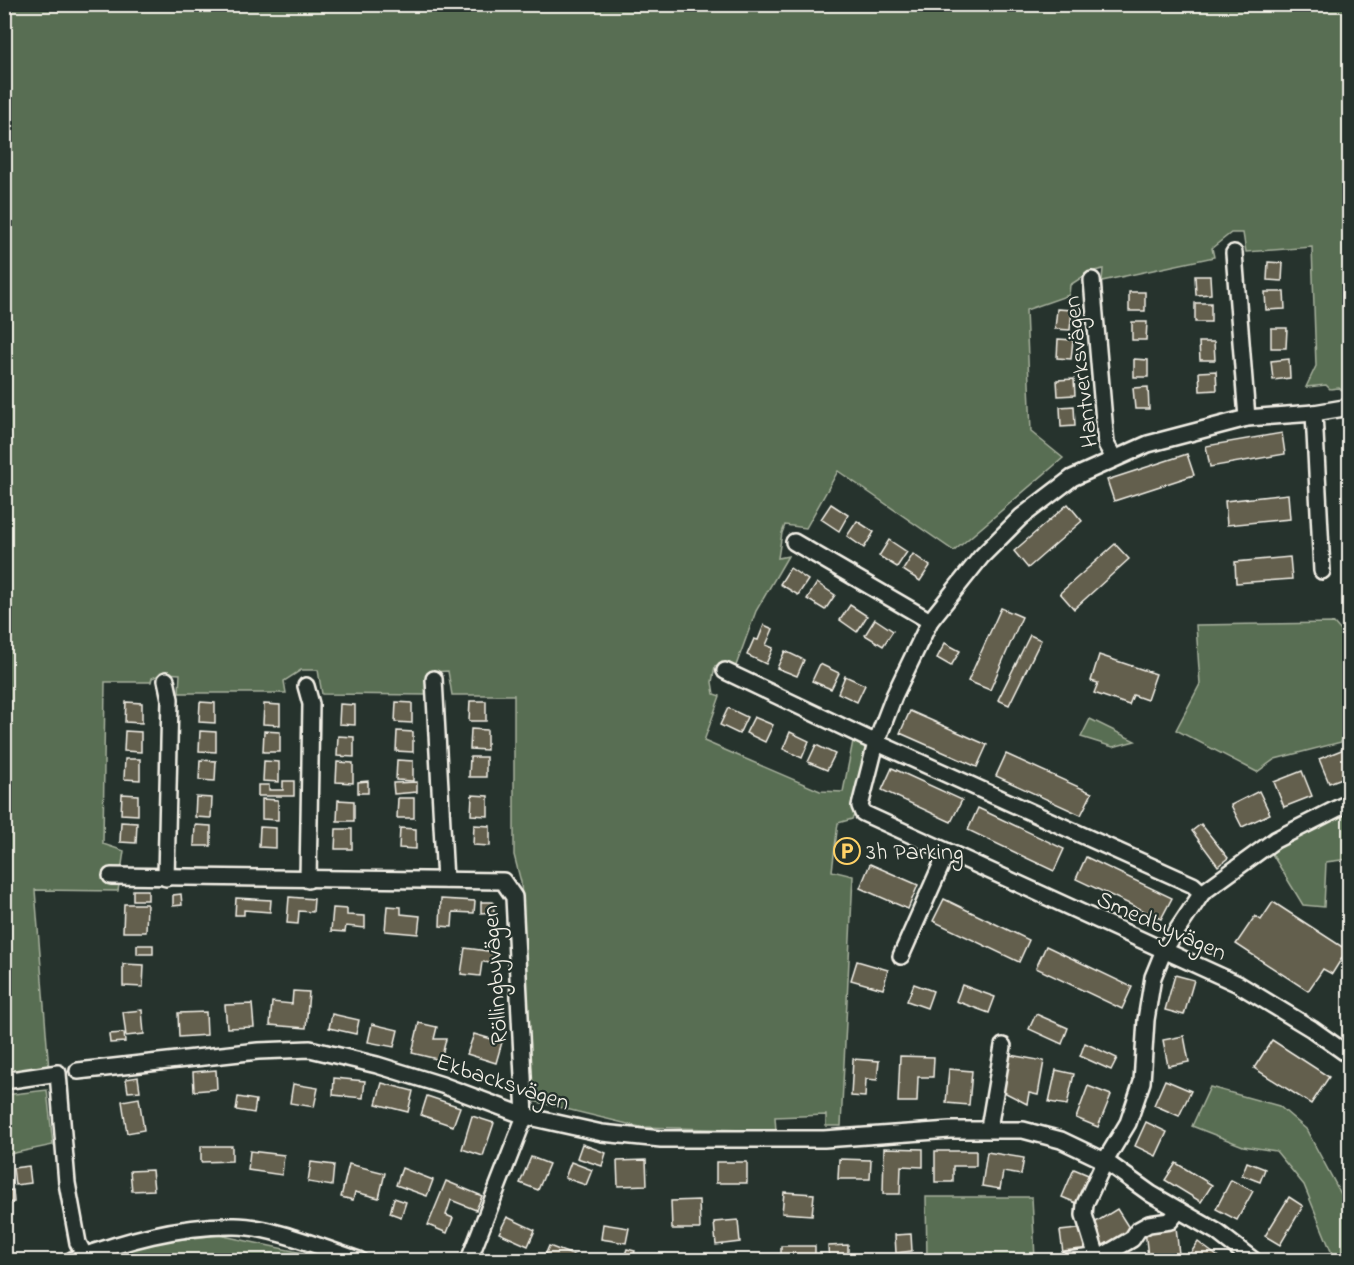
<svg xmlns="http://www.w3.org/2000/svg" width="1354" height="1265" font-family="'Indie Flower',sans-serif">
<rect width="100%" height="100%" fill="#26332d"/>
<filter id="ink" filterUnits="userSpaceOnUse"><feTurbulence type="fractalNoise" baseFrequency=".0167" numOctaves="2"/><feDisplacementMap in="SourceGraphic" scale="12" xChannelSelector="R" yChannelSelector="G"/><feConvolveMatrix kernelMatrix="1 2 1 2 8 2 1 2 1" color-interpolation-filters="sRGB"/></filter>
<g filter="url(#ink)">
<!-- green -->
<g fill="#596e52" stroke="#a6b09d" stroke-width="1.5">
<polygon points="4,5 1349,5 1349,395 1339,388 1330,389 1326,385 1306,387 1316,366 1312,247 1246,252 1243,233 1231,233 1212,248 1214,257 1102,281 1103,269 1090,272 1070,285 1069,295 1026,310 1031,432 1063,458 954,551 838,471 806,528 785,525 782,533 778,558 788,556 756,611 734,671 715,666 712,682 714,694 720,696 704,741 820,791 843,792 853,741 862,742 865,747 860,806 852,819 838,823 832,871 853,876 841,1126 826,1126 826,1115 775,1117 776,1131 640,1127 533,1101 521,882 514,855 514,695 452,695 448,671 432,672 429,695 322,694 318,670 301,670 284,681 286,693 179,693 180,674 164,673 152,678 151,682 105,682 103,844 124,851 118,891 35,890 49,1070 5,1076"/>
<polygon points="1334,623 1349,640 1349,740 1275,759 1257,772 1176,730 1200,684 1196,625"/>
<polygon points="1090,719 1135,741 1113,747 1081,737"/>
<polygon points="1349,811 1349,859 1326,862 1324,907 1303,905 1269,849"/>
<polygon points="1210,1087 1279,1106 1306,1129 1349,1209 1349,1251 1333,1256 1304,1185 1276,1151 1243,1146 1192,1126"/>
<polygon points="47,1090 53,1145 5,1155 5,1095"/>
<polygon points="926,1197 1032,1197 1035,1259 927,1260"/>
<polygon points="219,1235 335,1260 103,1260 151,1243"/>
</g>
<!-- building -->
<g fill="#645f4d" stroke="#f4f1e8" stroke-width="1.5">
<polygon points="1268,262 1283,263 1282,281 1267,280"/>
<polygon points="1195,276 1210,276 1211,294 1196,295"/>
<rect x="1129" y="292" width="16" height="19"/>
<polygon points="1265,292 1284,292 1285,309 1266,310"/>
<rect x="1195" y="303" width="16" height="19"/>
<polygon points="1057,309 1072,310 1070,330 1055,329"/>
<polygon points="1132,322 1147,322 1146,340 1132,340"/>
<polygon points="1271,328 1287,328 1286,348 1271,348"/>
<polygon points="1058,339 1073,340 1071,359 1057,358"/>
<polygon points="1199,342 1214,342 1215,360 1200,360"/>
<polygon points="1134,359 1148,360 1148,377 1134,377"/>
<polygon points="1289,359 1290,378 1273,380 1271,361"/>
<polygon points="1216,371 1217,390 1200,391 1199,372"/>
<polygon points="1074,379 1075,395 1058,396 1057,380"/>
<polygon points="1148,387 1149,409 1135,409 1133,388"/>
<polygon points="1074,406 1075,426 1061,427 1060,407"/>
<polygon points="1282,433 1285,454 1210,467 1206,446"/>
<polygon points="1187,454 1194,475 1114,501 1107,480"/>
<polygon points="1288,494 1290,519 1227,525 1225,501"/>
<polygon points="831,504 848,515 839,531 821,519"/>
<polygon points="1068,504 1082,521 1028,568 1014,551"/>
<polygon points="857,521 874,532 864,548 847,536"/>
<polygon points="889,540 907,552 897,567 879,556"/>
<polygon points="1115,544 1129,559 1074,609 1060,593"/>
<polygon points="913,554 930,566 920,581 903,570"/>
<polygon points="1290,557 1292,579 1236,583 1235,562"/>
<polygon points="790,568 808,580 798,595 780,584"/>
<polygon points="817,583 835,595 825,610 807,599"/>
<polygon points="850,605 867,616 857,632 840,620"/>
<polygon points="1001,608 1022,617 990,690 968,681"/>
<polygon points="875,619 893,631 883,646 865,635"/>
<polygon points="764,625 773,629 766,645 773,648 766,664 747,655 754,639 758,640"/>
<polygon points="1030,635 1041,640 1009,705 998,700"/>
<polygon points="945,643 960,651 951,666 937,658"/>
<polygon points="785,651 804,660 797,676 777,668"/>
<polygon points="1099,655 1156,674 1147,700 1133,695 1129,705 1094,693 1098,683 1091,681"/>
<polygon points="820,664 839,673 831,689 812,681"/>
<polygon points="845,676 865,685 857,702 838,693"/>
<polygon points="470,701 486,701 486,721 469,721"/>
<polygon points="126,702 142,703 142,723 125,722"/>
<polygon points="200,702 215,703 215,723 199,722"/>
<polygon points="396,702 412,703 412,723 395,722"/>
<polygon points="264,704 280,705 280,725 263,724"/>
<polygon points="340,704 355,705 355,725 339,724"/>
<polygon points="728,708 747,717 739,734 720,725"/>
<polygon points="910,711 987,745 977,767 900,733"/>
<polygon points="754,717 773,725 765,742 746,733"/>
<polygon points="471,729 487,730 487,750 470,749"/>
<polygon points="125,731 141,732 141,752 124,751"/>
<polygon points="200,731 216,732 216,752 199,751"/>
<polygon points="264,731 280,732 280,752 263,752"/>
<polygon points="397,731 413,732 413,752 396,751"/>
<polygon points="790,732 809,741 802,758 783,749"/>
<polygon points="338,736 354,737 354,757 337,756"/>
<polygon points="816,745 835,754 827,770 808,762"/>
<polygon points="1344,749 1350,761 1350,775 1329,783 1319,759"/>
<polygon points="1006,754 1092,793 1081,815 996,776"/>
<polygon points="470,757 486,757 486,777 469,777"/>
<polygon points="125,759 140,759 140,780 124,779"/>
<polygon points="200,760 216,761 215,781 199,780"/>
<polygon points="397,760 413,761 413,781 396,780"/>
<polygon points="264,761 279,762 279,782 263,781"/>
<polygon points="337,762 353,763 353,783 336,782"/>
<polygon points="892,768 962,800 951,822 882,790"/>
<polygon points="1302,771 1312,796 1284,807 1274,782"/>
<polygon points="283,781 294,781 294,796 258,796 258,785 269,785 269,790 283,790"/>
<polygon points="368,781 368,793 358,793 358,782"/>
<polygon points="417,782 417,792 394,794 393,783"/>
<polygon points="1259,791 1270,814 1242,827 1231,805"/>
<polygon points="122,794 138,795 138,815 121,814"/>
<polygon points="472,795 488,796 488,816 471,815"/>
<polygon points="196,797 212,798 211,818 195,817"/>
<polygon points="398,798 414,798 414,818 397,818"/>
<polygon points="262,799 278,800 278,820 262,819"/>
<polygon points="338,800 354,801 354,821 337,821"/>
<polygon points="978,808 1064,849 1054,871 968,830"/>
<polygon points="121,822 137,823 136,843 120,842"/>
<polygon points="1201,824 1228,858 1218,866 1192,831"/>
<polygon points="195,825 211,826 211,846 194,846"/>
<polygon points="474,825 490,826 490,846 473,845"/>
<polygon points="260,827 276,828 276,848 259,847"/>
<polygon points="400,828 416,829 416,849 399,848"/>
<polygon points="336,829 352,829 352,849 335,849"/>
<polygon points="1086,857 1172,898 1161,919 1076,879"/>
<polygon points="870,864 918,885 908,909 860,888"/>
<rect x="133" y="890" width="15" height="10"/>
<polygon points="181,894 182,905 173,906 173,895"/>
<polygon points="289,897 314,899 313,912 299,911 298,924 287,923"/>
<polygon points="236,898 271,900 270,912 244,910 244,915 235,915"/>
<polygon points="441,899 475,901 474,913 453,912 452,927 440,926"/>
<polygon points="944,899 1029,940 1019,962 933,921"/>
<polygon points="481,902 493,902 494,912 481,913"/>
<polygon points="1273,902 1347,950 1332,974 1323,969 1308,991 1236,944 1255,916 1261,920"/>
<polygon points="124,904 147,904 146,932 123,932"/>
<polygon points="387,906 401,907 401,914 420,916 418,934 385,931"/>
<polygon points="333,908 347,909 347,915 365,916 365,928 346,926 345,932 331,931"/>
<rect x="137" y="945" width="16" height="9"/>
<polygon points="1046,946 1132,987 1122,1009 1036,968"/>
<polygon points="465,948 495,952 493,963 482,962 480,976 461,974"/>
<polygon points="857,961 888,970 883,989 851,980"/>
<polygon points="123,964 144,965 143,987 123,986"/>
<polygon points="1175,975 1194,980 1184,1015 1165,1010"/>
<polygon points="914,984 933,991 927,1008 907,1001"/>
<polygon points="962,985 995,997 989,1013 956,1001"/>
<polygon points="293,991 309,992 306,1028 270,1025 272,1002 292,1004"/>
<polygon points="252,1004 254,1027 227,1028 225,1005"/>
<polygon points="142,1010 144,1034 126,1036 123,1012"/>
<polygon points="206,1012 207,1035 179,1037 178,1013"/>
<polygon points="332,1014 359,1020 356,1034 329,1028"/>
<polygon points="1036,1014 1068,1028 1062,1044 1029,1029"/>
<polygon points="419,1023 437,1027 434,1039 446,1039 441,1060 412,1053"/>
<polygon points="372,1024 398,1030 394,1047 368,1042"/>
<polygon points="124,1033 125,1042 110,1043 109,1034"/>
<polygon points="474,1034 502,1042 496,1063 467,1054"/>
<polygon points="1184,1036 1189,1062 1168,1066 1163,1040"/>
<polygon points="1272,1040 1329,1077 1311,1104 1254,1068"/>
<polygon points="1085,1043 1117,1058 1111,1070 1080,1056"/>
<polygon points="1010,1055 1044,1061 1038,1095 1029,1093 1027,1104 1004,1092"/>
<polygon points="900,1056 934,1057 933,1077 918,1077 917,1102 898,1102"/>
<polygon points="853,1059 879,1061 877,1080 866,1079 865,1097 851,1096"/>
<polygon points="949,1069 972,1071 969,1105 946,1103"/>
<polygon points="216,1070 217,1089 194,1091 193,1072"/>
<polygon points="1056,1070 1074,1074 1067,1105 1049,1102"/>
<polygon points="138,1077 140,1091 128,1092 126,1079"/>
<polygon points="334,1078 365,1081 363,1098 333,1095"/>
<polygon points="1165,1080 1191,1091 1179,1116 1154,1105"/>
<polygon points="382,1083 413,1091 408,1112 376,1104"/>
<polygon points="293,1084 318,1088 314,1107 290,1103"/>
<polygon points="1088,1086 1111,1095 1098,1127 1076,1118"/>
<polygon points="427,1096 460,1107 453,1126 421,1115"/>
<polygon points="238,1097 256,1100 254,1113 236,1110"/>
<polygon points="139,1098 144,1130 127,1133 122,1101"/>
<polygon points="472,1116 494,1123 483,1156 462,1149"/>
<polygon points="1146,1122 1167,1132 1156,1156 1135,1146"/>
<polygon points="582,1144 606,1153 602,1166 577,1158"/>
<polygon points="201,1146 232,1146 232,1161 201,1162"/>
<polygon points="884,1148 923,1149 923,1167 901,1166 900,1194 883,1194"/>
<polygon points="250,1151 284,1155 282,1175 248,1170"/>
<polygon points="935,1151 976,1151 976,1166 953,1166 953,1182 935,1182"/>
<polygon points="987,1152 1024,1158 1021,1175 1003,1172 1000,1189 982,1186"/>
<polygon points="531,1157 549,1164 538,1190 520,1183"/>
<polygon points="839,1159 871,1160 870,1179 838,1179"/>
<polygon points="646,1160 647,1185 618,1186 617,1161"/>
<polygon points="311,1162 334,1165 332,1186 308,1182"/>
<polygon points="571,1162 592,1170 586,1185 565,1178"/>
<rect x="716" y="1162" width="31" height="21"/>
<polygon points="1247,1162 1265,1169 1260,1182 1242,1175"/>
<polygon points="1176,1163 1212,1185 1201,1202 1165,1180"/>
<polygon points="349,1164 385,1173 379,1198 355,1192 353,1200 341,1197"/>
<polygon points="29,1166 31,1183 15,1185 13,1168"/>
<polygon points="402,1168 433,1180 427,1196 396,1185"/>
<polygon points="1074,1169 1093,1177 1081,1205 1062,1197"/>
<polygon points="152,1170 154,1190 132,1191 130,1171"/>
<polygon points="1231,1180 1253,1191 1237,1220 1216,1209"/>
<polygon points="446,1181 482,1196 476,1210 451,1200 446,1215 453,1218 447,1233 428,1225"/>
<polygon points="13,1190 14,1202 6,1203 5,1191"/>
<polygon points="784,1192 814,1194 812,1215 782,1213"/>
<polygon points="1289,1197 1303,1206 1280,1245 1265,1236"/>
<polygon points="394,1198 406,1202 401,1217 390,1213"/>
<polygon points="699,1200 700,1229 672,1229 671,1201"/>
<polygon points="1117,1209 1131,1231 1105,1248 1091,1225"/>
<polygon points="507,1217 535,1230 528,1246 499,1233"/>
<polygon points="738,1220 740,1242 716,1245 714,1222"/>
<polygon points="603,1224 629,1228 626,1243 601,1239"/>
<polygon points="1176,1227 1179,1254 1148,1257 1145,1230"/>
<polygon points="1087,1228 1090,1250 1063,1253 1060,1231"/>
<polygon points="911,1234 912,1251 896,1253 895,1235"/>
<polygon points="1198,1242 1221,1259 1220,1260 1186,1260"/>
<polygon points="848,1245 848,1260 829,1260 828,1246"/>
<polygon points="549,1246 578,1257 576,1260 543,1260"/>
<rect x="781" y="1246" width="34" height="14"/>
<polygon points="627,1249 635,1251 632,1260 623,1260"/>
</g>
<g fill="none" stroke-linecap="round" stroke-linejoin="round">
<defs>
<g id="minor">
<polyline points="1234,253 1247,418"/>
<polyline points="1092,280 1106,444 1114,458"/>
<polyline points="1350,407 1314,413 1247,418 1148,444 1072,478 1021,517 981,557 930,621 894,696 876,743 860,806 863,813 1238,984 1312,1029 1350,1056"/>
<polyline points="1314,413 1322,571"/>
<polyline points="794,542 930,621"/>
<polyline points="725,671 864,737 1193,885 1202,893"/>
<polyline points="434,679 445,880"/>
<polyline points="166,680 170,699 166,878"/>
<polyline points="306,686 311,704 308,880"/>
<polyline points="111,876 503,881 514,897 525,1116 469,1260"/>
<polyline points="901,956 947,852"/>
<polyline points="78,1071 258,1051 310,1049 377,1065 442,1085 525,1116 602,1133 661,1139 824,1139 950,1130 1023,1130 1061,1140 1105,1161 1151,1194 1217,1232 1253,1260"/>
<polyline points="4,1081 58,1073 67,1183 78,1243 85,1256"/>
<polyline points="989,1128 1003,1046"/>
<polyline points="1097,1257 1084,1215 1085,1204 1105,1161 1128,1123 1142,1082 1146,1020 1153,977 1164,950 1202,893 1275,840 1350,802"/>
<path d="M72,1260C124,1241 179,1225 235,1226C270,1226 325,1249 359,1260"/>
<polyline points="1066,1260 1103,1256 1132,1239 1138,1230 1149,1224 1170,1221 1179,1210"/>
</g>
</defs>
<!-- minor casing -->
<use href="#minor" stroke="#f4f1e8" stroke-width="20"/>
<!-- minor -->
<use href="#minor" stroke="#26332d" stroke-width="15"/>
</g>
</g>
<!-- icons -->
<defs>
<symbol id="parking-ring" viewBox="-11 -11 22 22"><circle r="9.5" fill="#26332d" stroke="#ffd166" stroke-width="1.5"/><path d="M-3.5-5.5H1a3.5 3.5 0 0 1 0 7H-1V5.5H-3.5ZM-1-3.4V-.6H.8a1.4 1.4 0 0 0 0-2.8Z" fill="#ffd166"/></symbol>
</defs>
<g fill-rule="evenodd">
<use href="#parking-ring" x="832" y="836" width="30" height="30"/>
</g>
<g text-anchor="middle" stroke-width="4.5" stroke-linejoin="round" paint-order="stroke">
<!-- street labels -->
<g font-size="24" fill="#f4f1e8" stroke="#26332d">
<text transform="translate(1080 372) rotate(-97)" y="8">Hantverksvägen</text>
<text transform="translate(1162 925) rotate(24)" y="8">Smedbyvägen</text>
<text transform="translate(494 975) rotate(-94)" y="8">Röllingbyvägen</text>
<text transform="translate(503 1081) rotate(18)" y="8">Ekbacksvägen</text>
</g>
<!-- poi labels -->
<g font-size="24" fill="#f4f1e8" stroke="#26332d" text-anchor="start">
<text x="866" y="859">3h Parking</text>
</g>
</g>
<!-- margin -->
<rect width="1354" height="1265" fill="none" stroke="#26332d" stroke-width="24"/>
<rect x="12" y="12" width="1330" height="1241" fill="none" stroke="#f4f1e8" stroke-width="2" filter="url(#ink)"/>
</svg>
